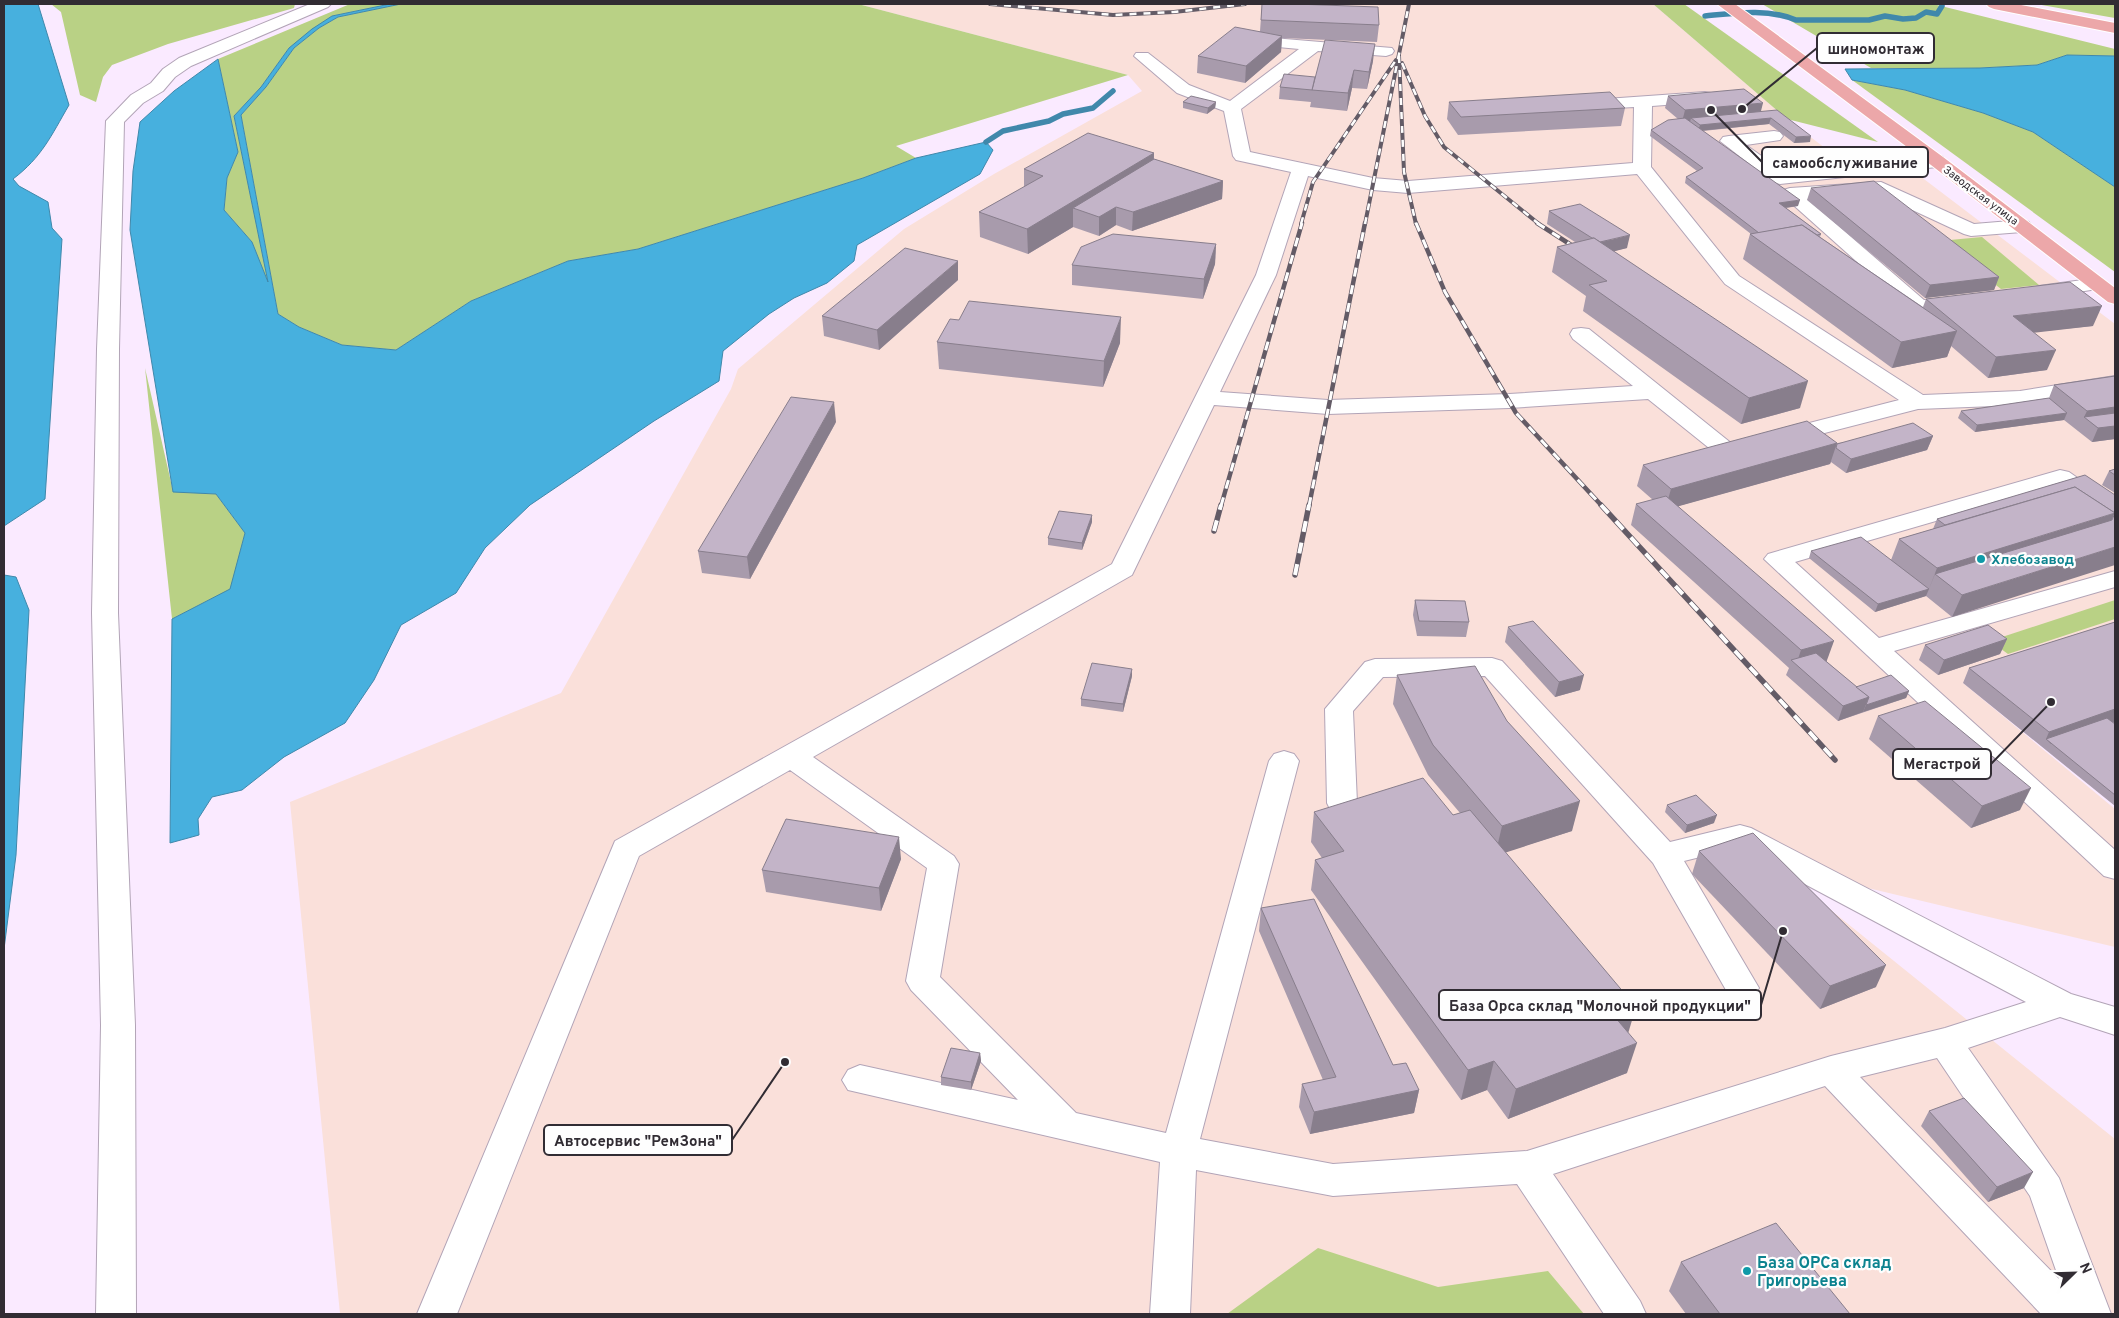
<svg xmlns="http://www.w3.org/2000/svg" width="2119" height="1318" font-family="Overpass,sans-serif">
<rect width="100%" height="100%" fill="#faeaff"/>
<!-- industrial -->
<polygon fill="#fae0da" points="858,4 1653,4 1787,119 1863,177 1916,173 2115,324 2115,630 1963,683 2115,809 2115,947 1776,866 2115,1139 2115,1314 340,1314 290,802 561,693 731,389 738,369 904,229 994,174 1142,91 1128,75"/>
<!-- green -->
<g fill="#b9d185">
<polygon points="51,4 295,4 294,8 168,44 112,65 103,77 96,102 80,95 61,12"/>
<polygon points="350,4 390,4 332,16 289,48 261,87 234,116 269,286 252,242 224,210 227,178 238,152 218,59"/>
<polygon points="401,4 858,4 1128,75 896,146 916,158 863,178 638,249 568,261 471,301 396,350 342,345 299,327 278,314 241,115 266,87 294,48 319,28 338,17"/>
<polygon points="1653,4 1684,4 1878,142 1787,119"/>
<polygon points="1762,4 1933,4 2115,49 2115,56 2067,55 2037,65 1980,68 1871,68"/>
<polygon points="2036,4 2115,4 2115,18 2109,17"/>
<polygon points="1852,80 1905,90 1983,113 2033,132 2115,187 2115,272"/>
<polygon points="1982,237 2039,285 2001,289 1939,241"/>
<polygon points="145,368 173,491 216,494 245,533 231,589 172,619"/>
<polygon points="2115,600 2115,619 2008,654 1990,641"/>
<polygon points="1318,1248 1438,1287 1548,1271 1584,1314 1227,1314"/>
</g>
<!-- water -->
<g fill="#47b0de" stroke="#4088ab">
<path d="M4,4H38L69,105C51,136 42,157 13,179L19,186L48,202L52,228L62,239L45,499L4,526Z"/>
<polygon points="390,4 401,4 338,17 319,28 294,48 266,87 241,115 278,314 299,327 342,345 396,350 471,301 568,261 638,249 863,178 916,158 986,142 993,150 980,174 857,245 854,261 827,283 794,298 769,314 723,351 719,381 654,421 530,505 485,548 456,593 401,625 374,680 345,723 284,757 242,790 212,797 198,819 199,835 170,843 172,619 230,589 245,533 216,494 173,492 130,230 133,171 140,122 174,91 218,59 238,152 227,178 224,210 252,242 268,282 234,116 261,87 289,48 312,29 332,16"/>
<polygon points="2067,55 2115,56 2115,187 2033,132 1983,113 1905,90 1852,80 1845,69 1980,68 2037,65"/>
<polygon points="4,575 16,577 29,610 16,855 4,949"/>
</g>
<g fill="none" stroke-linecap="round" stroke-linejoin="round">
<!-- stream -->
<g stroke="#4088ab" stroke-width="5.5">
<path d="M1705,16C1735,13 1767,8 1796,20H1869L1885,16L1903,19L1916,18L1926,12L1937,14L1942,6"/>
<polyline points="986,142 1003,131 1049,121 1063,114 1093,108 1113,91"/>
</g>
<defs>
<g id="minor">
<polygon points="310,4 331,4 328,7 191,66 175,77 163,91 143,103 124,122 119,349 118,613 135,1025 136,1314 96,1314 101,1025 92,613 97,349 106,121 131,95 151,83 163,69 179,58"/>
<path d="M1250,36L1392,48L1394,51L1392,54L1386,56L1318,51L1241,109L1250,152L1373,178L1408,181L1633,163L1634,107L1583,110L1577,109L1574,105L1577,101L1705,92L1711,93L1714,97L1711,101L1705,102L1652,106L1651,167L1739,276L1923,395L2020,391L2115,376V390L2020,405L1918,409L1727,458L1719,456L1648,399L1509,408L1328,414L1214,405L1132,575L813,757L954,856L959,864L940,977L1076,1113L1166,1133L1269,761L1274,754L1284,751L1294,754L1299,761L1200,1139L1333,1164L1527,1151L1831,1056L1945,1028L2026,1002L1737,848L1684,861L1759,988L1754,997L1742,1001L1730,997L1653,863L1485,676L1383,677L1353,711L1357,803L1353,811L1342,814L1331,811L1327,803L1325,709L1365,662L1375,659L1492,658L1502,661L1670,842L1740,825L1751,828L2071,994L2115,1007V1035L2060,1017L1968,1048L2059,1178L2111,1314H2041L1825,1086L1553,1174L1640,1301L1646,1314H1604L1517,1184L1333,1196L1196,1170L1190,1314H1150L1160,1162L848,1090L842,1080L848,1070L860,1065L1018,1100L911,990L906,981L927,868L790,770L639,856L457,1314H417L615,841L1112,564L1256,275L1291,172L1236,160L1233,156L1224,111L1177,93L1134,56L1136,53H1148L1189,85L1230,101L1299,49L1244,44L1242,41L1244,38ZM1637,174L1725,284L1899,400L1731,443L1589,329L1581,328L1573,329L1570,334L1573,339L1633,386L1509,394L1328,400L1220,392L1276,275L1308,176L1373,190L1408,193ZM1937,1058L2030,1196L2059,1279L1860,1077Z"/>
<polygon points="1774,131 1780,132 1783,136 1780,140 1746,145 1784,172 1937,155 1943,157 1946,161 1943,165 1937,167 1780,184 1773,182 1720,141 1723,137 1729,136"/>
<path d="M1881,182L1974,224L2022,220L2029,222L2032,226L2029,230L2022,232L1971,236L1964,234L1878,194L1807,199L1924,300L1939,299L1946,301L1949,305L1946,309C1935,312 1923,314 1912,311L1781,194L1783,190L1790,188Z"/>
<polygon points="2097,278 2104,280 2107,284 2104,288 2039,298 2032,296 2029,292 2032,288 2039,286"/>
<polygon points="2060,470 2069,472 2115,504 2115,522 2106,520 2056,486 1795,562 1879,638 2115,571 2115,587 1894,651 2115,850 2115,879 2104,876 1764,559 1768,554"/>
</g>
<g id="major">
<polygon points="1717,4 1735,4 1943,157 2115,288 2115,304 2108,302 1931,165"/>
<polygon points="1986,4 2016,4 2115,23 2115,33 1994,9 1989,7"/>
</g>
</defs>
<!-- minor casing -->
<use href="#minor" stroke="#b2a4b7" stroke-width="2"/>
<!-- major casing -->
<use href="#major" stroke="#fff" stroke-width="2"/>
<!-- minor -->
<use href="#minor" fill="#fff" fill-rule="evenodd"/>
<!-- major -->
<use href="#major" fill="#eca7a9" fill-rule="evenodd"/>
<defs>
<g id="rail-far2">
<polyline points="990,4 1113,15 1174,12 1245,4"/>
<polyline points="1399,56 1404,172 1416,224"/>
<polyline points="1402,63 1425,116 1444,147 1539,224"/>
<polyline points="1301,224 1313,182 1396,60"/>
<polyline points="1365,224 1409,4"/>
</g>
<g id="rail-far1">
<polyline points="1416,223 1445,292 1516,413 1602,506"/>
<polyline points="1537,223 1582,252"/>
<polyline points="1221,506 1302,223"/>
<polyline points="1309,506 1365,223"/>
</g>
<g id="rail">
<polyline points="1601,505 1835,760"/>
<polyline points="1214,531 1221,505"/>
<polyline points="1295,575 1309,505"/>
</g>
</defs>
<!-- rail-far2 casing -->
<use href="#rail-far2" stroke="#635b66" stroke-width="4"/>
<!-- rail-far1 casing -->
<use href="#rail-far1" stroke="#635b66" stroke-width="4.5"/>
<!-- rail casing -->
<use href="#rail" stroke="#635b66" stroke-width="5.5"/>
<!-- rail-far2 -->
<use href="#rail-far2" stroke="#fefefe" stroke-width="2.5" stroke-dasharray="7" stroke-linecap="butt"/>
<!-- rail-far1 -->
<use href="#rail-far1" stroke="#fefefe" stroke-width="3" stroke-dasharray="9" stroke-linecap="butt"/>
<!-- rail -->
<use href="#rail" stroke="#fefefe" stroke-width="4" stroke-dasharray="11" stroke-linecap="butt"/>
</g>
<!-- wall -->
<g fill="#a89bac">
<polygon points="1262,4 1379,25 1377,42 1282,38 1281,52 1245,83 1197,73 1198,56 1260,31"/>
<polygon points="1373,61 1367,89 1352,88 1347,111 1310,107 1311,102 1279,99 1280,87"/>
<polygon points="1668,96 1761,111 1810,142 1794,143 1769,124 1703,131 1798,206 1786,208 1821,234 1820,237 1923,307 1926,299 2093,326 2033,332 2047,370 1988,378 1951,346 1947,357 1892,368 1743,259 1750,234 1751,234 1685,183 1686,177 1697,171 1650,136 1651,130 1678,119 1665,108"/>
<polygon points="1183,102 1216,102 1215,108 1207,114 1183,108"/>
<polygon points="1449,102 1625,108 1621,126 1458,135 1447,119"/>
<polygon points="1813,151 1836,156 1834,162 1820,164 1812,157"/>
<polygon points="1154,153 1154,159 1223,181 1222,199 1132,231 1116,225 1099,236 1073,227 1028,254 980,237 979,212 1024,187 1024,169"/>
<polygon points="1811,188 1999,277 1994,290 1925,298 1807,200"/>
<polygon points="1549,211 1627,248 1614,251 1800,408 1741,424 1583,311 1586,296 1552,272 1557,247 1575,242 1547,224"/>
<polygon points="1216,244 1215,264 1203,299 1072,285 1072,265"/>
<polygon points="958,280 879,350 824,336 822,316"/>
<polygon points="937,342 1120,343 1103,387 939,369"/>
<polygon points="2115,376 2115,439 2092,442 2064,420 1975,432 1958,418 1961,411 2049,398 2054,385"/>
<polygon points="836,422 750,579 702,573 698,551"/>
<polygon points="1933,436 1927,450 1846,473 1831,462 1830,464 1678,506 1826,661 1856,687 1909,691 1906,698 1838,721 1786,675 1789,668 1631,525 1636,504 1653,500 1637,486 1643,465 1837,443"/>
<polygon points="2115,469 2115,493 2102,485 2109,471"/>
<polygon points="2085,475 1952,617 1926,596 1875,612 1809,558 1811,551 1891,560 1899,539 1933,529 1937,519"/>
<polygon points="1092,522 1082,550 1048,545 1048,538"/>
<polygon points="1415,600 1469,622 1466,637 1417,636 1413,615"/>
<polygon points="2115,622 2115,722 2113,722 2115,724 2115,806 1963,683 1969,668"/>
<polygon points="1508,627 1580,690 1555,697 1505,642"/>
<polygon points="2007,639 2000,654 1938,675 1919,660 1925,645"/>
<polygon points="1397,675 1507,721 1572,831 1505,852 1628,1033 1627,1073 1508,1119 1487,1090 1461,1100 1311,890 1315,860 1322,858 1311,842 1314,812 1453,815 1460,813 1428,775 1393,704"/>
<polygon points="1132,676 1123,712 1081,706 1081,699"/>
<polygon points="1878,716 2020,810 1971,828 1869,739"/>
<polygon points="1667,805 1714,823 1685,833 1665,812"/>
<polygon points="1699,851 1876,987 1820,1009 1692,874"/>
<polygon points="901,859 881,911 766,892 762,870"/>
<polygon points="1261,908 1393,1065 1419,1090 1414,1113 1310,1134 1299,1107 1302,1084 1323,1080 1259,931"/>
<polygon points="980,1053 981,1061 971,1090 941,1085 941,1077"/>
<polygon points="1929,1111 2024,1188 1988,1202 1921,1126"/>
<polygon points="1681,1262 1850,1314 1686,1314 1669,1291"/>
</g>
<!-- shaded-wall -->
<g fill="#887e8c">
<polygon points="1282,36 1281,52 1245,83 1246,66"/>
<polygon points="1375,44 1373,61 1367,89 1369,72"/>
<polygon points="1354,70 1352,88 1347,111 1348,93"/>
<polygon points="1216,102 1215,108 1207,114 1208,108"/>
<polygon points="1763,103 1760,115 1691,118 1690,122 1682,122 1685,110"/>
<polygon points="1771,118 1769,124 1698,131 1700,125"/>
<polygon points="1811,136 1810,142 1794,143 1796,137"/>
<polygon points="1154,153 1153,177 1073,208 1073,227 1028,254 1027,229"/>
<polygon points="1223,181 1222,199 1132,231 1133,212"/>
<polygon points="1800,200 1798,206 1777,209 1779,203"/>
<polygon points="1116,207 1116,225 1099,236 1099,217"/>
<polygon points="1630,235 1627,248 1596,256 1598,243"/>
<polygon points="1216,244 1215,264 1203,299 1204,279"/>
<polygon points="958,261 958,280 879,350 877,330"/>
<polygon points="1999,277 1994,290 1925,298 1930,285"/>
<polygon points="2102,306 2093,326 2005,336 2013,316"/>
<polygon points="1121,317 1120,343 1103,387 1104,361"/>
<polygon points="1957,331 1947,357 1892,368 1901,342"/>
<polygon points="2056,350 2047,370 1988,378 1996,357"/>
<polygon points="1808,381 1800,408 1741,424 1749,398"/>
<polygon points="834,402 836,422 750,579 747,557"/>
<polygon points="2115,407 2115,439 2092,442 2098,428 2084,417 2087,411"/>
<polygon points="2067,413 2064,420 1975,432 1977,425"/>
<polygon points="1933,436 1927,450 1846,473 1851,459"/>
<polygon points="1837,443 1830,464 1665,510 1671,489"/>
<polygon points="2115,513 2102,541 1935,574 1929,589 1937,568"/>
<polygon points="1092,515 1092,522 1082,550 1082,543"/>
<polygon points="2115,547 2115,565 1952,617 1962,595"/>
<polygon points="1929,589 1926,596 1875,612 1878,604"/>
<polygon points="2007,639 2000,654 1938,675 1944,660"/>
<polygon points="1834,641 1826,663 1796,665 1801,650"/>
<polygon points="1132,669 1132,676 1123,712 1123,704"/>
<polygon points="1584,675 1580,690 1555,697 1559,682"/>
<polygon points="1909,691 1906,698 1863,712 1866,705"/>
<polygon points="1869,697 1863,712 1838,721 1843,706"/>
<polygon points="2115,709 2115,722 2051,744 2046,739 2049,732"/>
<polygon points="2031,788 2020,810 1971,828 1982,806"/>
<polygon points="1580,801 1572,831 1495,856 1502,826"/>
<polygon points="1717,815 1714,823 1685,833 1687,825"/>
<polygon points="899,837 901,859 881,911 879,888"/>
<polygon points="1886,965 1876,987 1820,1009 1830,986"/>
<polygon points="1636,1007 1627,1037 1614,1016"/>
<polygon points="1637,1043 1627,1073 1508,1119 1516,1089"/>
<polygon points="980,1053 981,1061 971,1090 971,1082"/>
<polygon points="1494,1061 1487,1090 1461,1100 1468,1070"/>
<polygon points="1419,1090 1414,1113 1310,1134 1314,1112"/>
<polygon points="2033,1172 2024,1188 1988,1202 1997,1187"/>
</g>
<!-- building -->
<g fill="#c3b4c8" stroke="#887e8c">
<polygon points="1262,4 1295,4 1378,7 1379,25 1261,20"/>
<polygon points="1235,27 1282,36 1246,66 1198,56"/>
<polygon points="1325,40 1375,44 1369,72 1354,70 1348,93 1312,90"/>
<polygon points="1284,74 1315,77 1312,90 1280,87"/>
<polygon points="1744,89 1763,103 1685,110 1668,96"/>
<polygon points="1610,92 1625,108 1461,117 1449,102"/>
<polygon points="1191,96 1216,102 1208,108 1183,102"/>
<polygon points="1777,110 1811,136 1796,137 1771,118 1700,125 1691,118"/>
<polygon points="1685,118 1800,200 1779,203 1821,234 1817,235 1802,225 1759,233 1686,177 1703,168 1651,130 1668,120"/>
<polygon points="1088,133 1154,153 1027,229 979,212 1043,176 1024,169"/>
<polygon points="1154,159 1223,181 1133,212 1116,207 1099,217 1073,208"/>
<polygon points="1874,181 1999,277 1930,285 1811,188"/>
<polygon points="1580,204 1630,235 1600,242 1594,238 1592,238 1549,211"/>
<polygon points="1802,225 1957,331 1901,342 1750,234"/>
<polygon points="1113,234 1216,244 1204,279 1072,265 1081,247"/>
<polygon points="1594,238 1808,381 1749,398 1589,285 1607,281 1557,247"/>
<polygon points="905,248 958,261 877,330 822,316"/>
<polygon points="2070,282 2102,306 2013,316 2056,350 1996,357 1926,299"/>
<polygon points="969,301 1121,317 1104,361 937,342 950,319 959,320"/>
<polygon points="2115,376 2115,407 2087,411 2054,385"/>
<polygon points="791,397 834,402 747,557 698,551"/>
<polygon points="2049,398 2067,413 1977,425 1961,411"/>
<polygon points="2115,413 2115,426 2098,428 2084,417"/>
<polygon points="1807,421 1837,443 1671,489 1643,465"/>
<polygon points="1913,423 1933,436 1851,459 1836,448 1837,444"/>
<polygon points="2115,469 2115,475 2109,471"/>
<polygon points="2085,475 2115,495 2115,547 1962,595 1935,574 2112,520 2115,513 2075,487 1945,525 1937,519"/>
<polygon points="2075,487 2115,513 1937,568 1899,539"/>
<polygon points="1666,496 1834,641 1801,650 1636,504"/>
<polygon points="1059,511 1092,515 1082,543 1048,538"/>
<polygon points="1861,537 1929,589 1878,604 1811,551"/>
<polygon points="1415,600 1465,601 1469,622 1419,621"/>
<polygon points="1533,621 1584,675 1559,682 1508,627"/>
<polygon points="2115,622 2115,709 2049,732 1969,668"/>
<polygon points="1988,625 2007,639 1944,660 1925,645"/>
<polygon points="1816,653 1869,697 1843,706 1791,660"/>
<polygon points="1092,663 1132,669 1123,704 1081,699"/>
<polygon points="1475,666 1507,721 1580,801 1502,826 1433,745 1397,675"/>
<polygon points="1891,675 1909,691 1866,705 1869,697 1856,687"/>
<polygon points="1925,701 2031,788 1982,806 1878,716"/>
<polygon points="2107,718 2115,724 2115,795 2046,739"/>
<polygon points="1423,778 1453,815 1470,810 1636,1007 1614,1016 1637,1043 1516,1089 1494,1061 1468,1070 1315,860 1344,851 1314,812"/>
<polygon points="1696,795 1717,815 1687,825 1667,805"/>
<polygon points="786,819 899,837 879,888 762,870"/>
<polygon points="1753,833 1886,965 1830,986 1699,851"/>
<polygon points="1314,899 1393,1065 1406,1063 1419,1090 1314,1112 1302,1084 1336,1077 1261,908"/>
<polygon points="951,1048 980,1053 971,1082 941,1077"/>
<polygon points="1964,1098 2033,1172 1997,1187 1929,1111"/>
<polygon points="1776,1223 1850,1314 1720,1314 1681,1262"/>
</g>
<!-- markers -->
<g fill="#0f9aa8" stroke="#fefefe" stroke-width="2">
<circle cx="1981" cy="559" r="5"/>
<circle cx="1747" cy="1271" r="5"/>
</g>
<g text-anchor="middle" stroke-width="4.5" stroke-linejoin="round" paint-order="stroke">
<!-- far-street labels -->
<g font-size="11" fill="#312c33" stroke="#fefefe">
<text transform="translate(1981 195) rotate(37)" y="4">Заводская улица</text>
</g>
<!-- culture labels -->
<g font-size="14" font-weight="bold" fill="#0d838f" stroke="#fefefe" text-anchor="start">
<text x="1991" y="564">Хлебозавод</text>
</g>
<!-- near-culture labels -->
<g font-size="16" font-weight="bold" fill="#0d838f" stroke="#fefefe" text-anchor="start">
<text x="1757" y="1268">База ОРСа склад<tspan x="1757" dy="18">Григорьева</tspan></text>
</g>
</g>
<!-- callouts -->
<path fill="none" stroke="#312c33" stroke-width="2" d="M1742 109L1817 48M1711 110L1762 162M2051 702L1991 764M1783 931L1761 1005M785 1062L732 1140"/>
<g fill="#312c33" stroke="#fefefe" stroke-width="2">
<circle cx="1742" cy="109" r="5"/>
<circle cx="1711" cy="110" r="5"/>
<circle cx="2051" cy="702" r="5"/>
<circle cx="1783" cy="931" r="5"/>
<circle cx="785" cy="1062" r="5"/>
</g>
<g fill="#fefefe" stroke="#312c33" stroke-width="2">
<rect x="1817" y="33" width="117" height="30" rx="5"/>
<rect x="1762" y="147" width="166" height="30" rx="5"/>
<rect x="1893" y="749" width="98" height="30" rx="5"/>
<rect x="1439" y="990" width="322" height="30" rx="5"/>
<rect x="544" y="1125" width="188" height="30" rx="5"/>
</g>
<g font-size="15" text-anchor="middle" font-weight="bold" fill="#312c33">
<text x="1876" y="54">шиномонтаж</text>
<text x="1845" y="168">самообслуживание</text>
<text x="1942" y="769">Мегастрой</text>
<text x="1600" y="1011">База Орса склад "Молочной продукции"</text>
<text x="638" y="1146">Автосервис "РемЗона"</text>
</g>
<!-- border -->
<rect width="2119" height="1318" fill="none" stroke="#312c33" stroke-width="10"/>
<!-- north arrow -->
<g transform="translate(2074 1273) rotate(67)" stroke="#fefefe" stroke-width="4" paint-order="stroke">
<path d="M0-4L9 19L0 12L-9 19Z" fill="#312c33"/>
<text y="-8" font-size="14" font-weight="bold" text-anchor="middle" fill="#312c33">N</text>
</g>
</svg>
